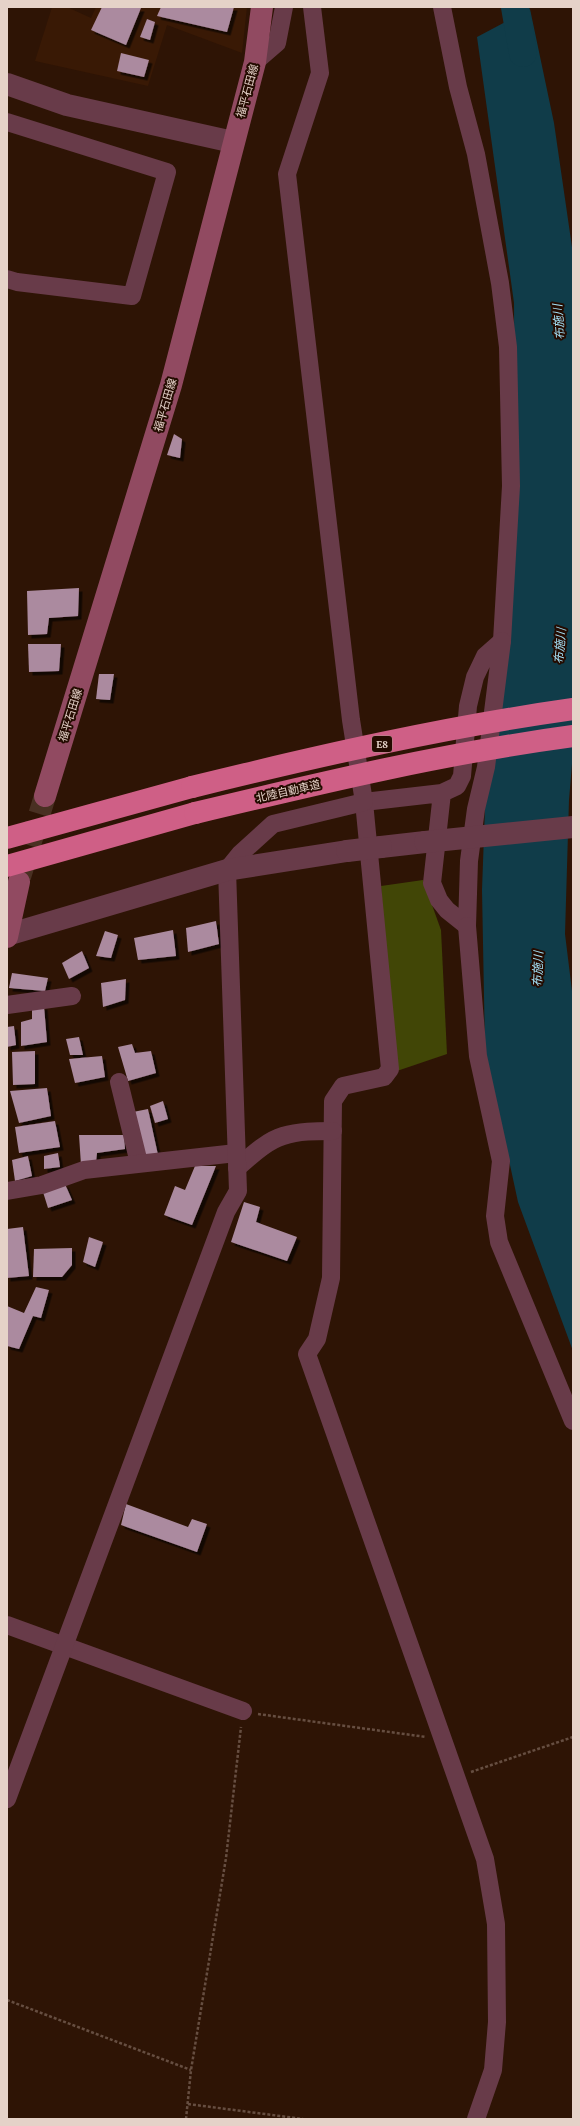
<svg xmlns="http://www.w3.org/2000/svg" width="580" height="2126" font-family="'PT Serif','Noto Sans JP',serif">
<defs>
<filter id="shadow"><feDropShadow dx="3.5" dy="3.5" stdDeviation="0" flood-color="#0009"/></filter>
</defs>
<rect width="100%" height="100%" fill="#2e1405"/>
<!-- built -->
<polygon fill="#391905" points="52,7 67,7 91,18 96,7 247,7 242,53 167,25 148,86 35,61"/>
<!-- green -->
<polygon fill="#414606" points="423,880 441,930 447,1054 394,1072 381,886"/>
<!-- water -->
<polygon fill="#103c49" points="530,9 554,123 573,254 573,752 569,800 565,934 573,999 573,1351 518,1202 485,1049 482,890 490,670 515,542 514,303 477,37"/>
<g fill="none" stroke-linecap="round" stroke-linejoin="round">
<!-- river -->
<polyline stroke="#103c49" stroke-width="28" points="515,7 523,53"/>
</g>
<!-- building -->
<g fill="#ab8a9f" filter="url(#shadow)">
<polygon points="102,7 141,8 126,45 91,30"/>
<polygon points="161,7 234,7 227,32 157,16"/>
<polygon points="147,19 155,22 150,40 140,37"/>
<polygon points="121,53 149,60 144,77 117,71"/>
<polygon points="174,434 182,439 180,458 167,455"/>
<polygon points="79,588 78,616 49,618 47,634 28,635 27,591"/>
<polygon points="28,644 61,644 59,671 29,672"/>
<polygon points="99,674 114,674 110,700 96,699"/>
<polygon points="216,921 219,944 188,952 186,928"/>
<polygon points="173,930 176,956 138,960 134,938"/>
<polygon points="105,931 118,935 111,958 96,956"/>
<polygon points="82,951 89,968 69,979 62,963"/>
<polygon points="12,973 48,978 45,991 9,988"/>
<polygon points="126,979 125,1000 103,1007 101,983"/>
<polygon points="44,1006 47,1042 21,1046 21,1022 32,1019 32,1008"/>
<polygon points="14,1026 16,1045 7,1047 7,1027"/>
<polygon points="79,1037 83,1055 70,1055 66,1039"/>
<polygon points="132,1044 135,1053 151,1051 156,1073 128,1081 118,1047"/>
<polygon points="35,1051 35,1084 13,1085 12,1052"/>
<polygon points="102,1056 105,1077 75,1083 69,1059"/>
<polygon points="47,1088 51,1116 19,1123 10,1091"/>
<polygon points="163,1101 168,1119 155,1123 150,1106"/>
<polygon points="148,1109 158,1155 145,1158 133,1112"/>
<polygon points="55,1121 60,1147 19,1153 15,1127"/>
<polygon points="79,1135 124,1135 125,1149 97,1153 96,1162 81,1165"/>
<polygon points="58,1153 60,1167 44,1169 44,1156"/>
<polygon points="28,1156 32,1176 15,1181 12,1160"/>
<polygon points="195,1166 216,1166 192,1225 164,1215 175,1186 185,1190"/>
<polygon points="65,1184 72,1200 48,1208 43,1192"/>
<polygon points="244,1202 260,1207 256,1222 297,1237 287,1261 231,1242"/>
<polygon points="23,1227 29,1276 7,1278 7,1229"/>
<polygon points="89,1237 103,1242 95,1267 83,1262"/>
<polygon points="72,1248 72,1265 62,1277 33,1277 34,1249"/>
<polygon points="36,1287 49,1290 41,1318 33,1316 19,1349 7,1346 7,1306 24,1313"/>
<polygon points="126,1504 188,1527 192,1519 207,1524 197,1552 121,1525"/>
</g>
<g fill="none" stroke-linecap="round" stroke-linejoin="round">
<!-- secondary-tunnel -->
<polyline stroke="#493022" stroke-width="22" stroke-dasharray="22 11" stroke-linecap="butt" points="20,877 45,796"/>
<!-- path -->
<g stroke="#664e41" stroke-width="2.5" stroke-dasharray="3 2" stroke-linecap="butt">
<polyline points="258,1714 426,1737"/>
<polyline points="471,1772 573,1737"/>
<polyline points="7,2000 191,2070"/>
<polyline points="188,2104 303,2119"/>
<polyline points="186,2119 191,2070 226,1858 241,1727"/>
</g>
<!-- minor -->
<g stroke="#683b49" stroke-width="18">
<polyline points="442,7 458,87 476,154 500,283 508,347 511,486 502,641"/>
<polyline points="255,62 277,43 284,7"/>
<polyline points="7,122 167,172 132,296 17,282 7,279"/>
<polyline points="442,793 457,786 462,776 468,706 475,677 485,656 502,641 486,767 476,809 469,861 467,926 447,910 439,900 432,883 442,793 364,802 390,1069 384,1077 343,1086 333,1101 331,1278 317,1339 307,1354 485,1859 496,1924 497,2022 493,2070 476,2119"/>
<polyline points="467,926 478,1056 501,1161 495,1216 499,1242 573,1421"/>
<polyline points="7,1005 72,996"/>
<polyline points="119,1082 139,1163"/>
<path d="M237,1168C250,1157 266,1141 283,1136C299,1131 316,1131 333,1131"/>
<polyline points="7,1191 42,1185 84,1170 236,1153"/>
<polyline points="7,1625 243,1711"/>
<polyline points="7,1799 226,1212 238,1191 227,870 240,854 273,824 364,802 351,720 287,174 320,73 312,7"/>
</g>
<!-- tertiary -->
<g stroke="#683b49" stroke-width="22">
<polyline points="7,84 67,105 233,142"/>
<polyline points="381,847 425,842"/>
<polyline points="7,935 227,870 347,851"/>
</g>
<!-- secondary -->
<g stroke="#914a61" stroke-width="22">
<polyline points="45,796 171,385 255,62 262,7"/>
<polyline points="7,937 19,882"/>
</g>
<!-- motorway -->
<g stroke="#cf5f86" stroke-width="22">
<polyline points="7,838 192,787"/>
<polyline points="7,866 195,813"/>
</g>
<!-- tertiary-bridge -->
<g stroke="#683b49" stroke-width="22">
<polyline points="425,842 573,827"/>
<polyline points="347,851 381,847"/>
</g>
<!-- motorway-bridge -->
<g stroke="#cf5f86" stroke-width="22">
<path d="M192,787C318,756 445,727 573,709"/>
<path d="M195,813C320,783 446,753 573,736"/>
</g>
</g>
<g text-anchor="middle" stroke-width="4" stroke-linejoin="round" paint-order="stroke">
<!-- shield labels -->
<rect fill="#240b00" stroke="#ab968c" stroke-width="1" x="372" y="736" width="20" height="16" rx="3"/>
<g font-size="10" font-weight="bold" fill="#e5d2c8">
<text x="382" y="748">E8</text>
</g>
<!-- street labels -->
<g font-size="11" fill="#e5d2c8" stroke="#240b00">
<text transform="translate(247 91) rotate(-75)" y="4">福平石田線</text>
<text transform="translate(165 405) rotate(-74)" y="4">福平石田線</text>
<text transform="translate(70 715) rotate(-73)" y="4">福平石田線</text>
<text transform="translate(288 791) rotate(-13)" y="4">北陸自動車道</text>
</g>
<!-- water labels -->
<g font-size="12" font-style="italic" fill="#a4e2f8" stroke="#240b00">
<text transform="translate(559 322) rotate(-95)" y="4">布施川</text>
<text transform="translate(560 646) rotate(-85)" y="4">布施川</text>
<text transform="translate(538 969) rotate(-88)" y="4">布施川</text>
</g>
</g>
<!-- border -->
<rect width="580" height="2126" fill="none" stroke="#e5d2c8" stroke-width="16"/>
</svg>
